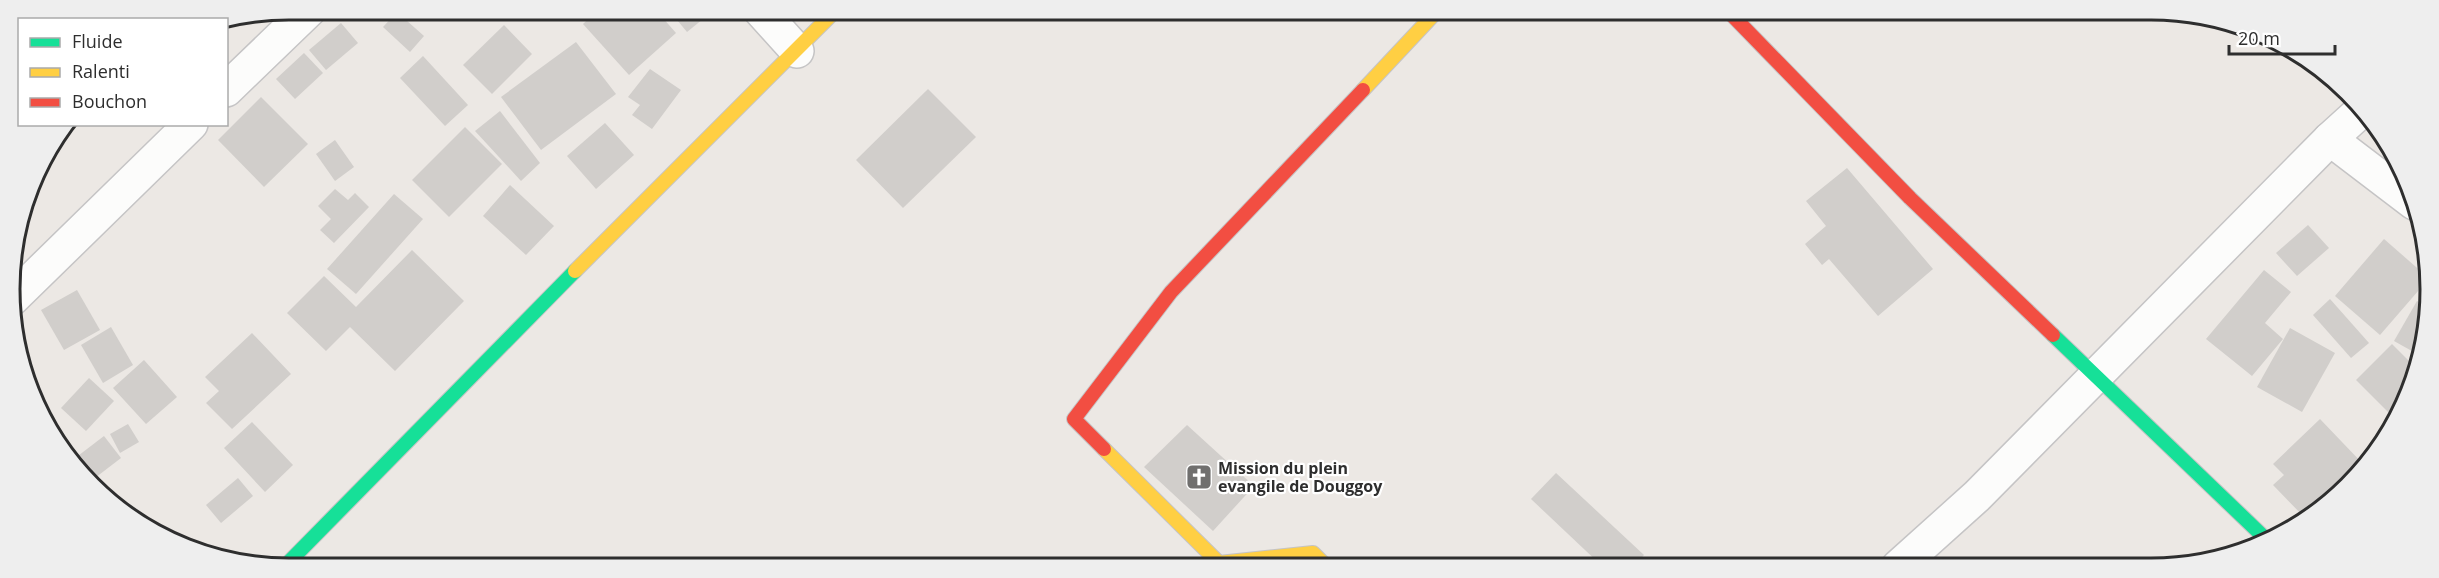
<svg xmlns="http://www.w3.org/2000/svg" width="2439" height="578" font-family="'Open Sans',sans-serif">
<rect width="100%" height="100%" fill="#ece8e4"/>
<!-- building -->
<g fill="#d1cecb">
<polygon points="599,9 655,9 676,33 629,75 583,24"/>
<polygon points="668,9 695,10 703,19 687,32"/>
<polygon points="397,12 424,36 410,52 383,27"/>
<polygon points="341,23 358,43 326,70 309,50"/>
<polygon points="504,25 532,54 492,94 463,65"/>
<polygon points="576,42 616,94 541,150 501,97"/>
<polygon points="304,53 323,73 295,99 276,79"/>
<polygon points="423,56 468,105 445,126 400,78"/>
<polygon points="650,69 681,90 652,129 632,115 640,105 628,97"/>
<polygon points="928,89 976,137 903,208 856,160"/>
<polygon points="261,97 308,144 264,187 218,140"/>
<polygon points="500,111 540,163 521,181 475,131"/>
<polygon points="605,123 634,155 596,189 567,156"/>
<polygon points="465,127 502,164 449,217 412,180"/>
<polygon points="335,140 354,167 335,181 316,154"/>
<polygon points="1847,168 1933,269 1878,316 1829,259 1822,265 1805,244 1826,226 1806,201"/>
<polygon points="510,185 554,226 526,255 483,216"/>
<polygon points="335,189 348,200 355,193 369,207 334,243 320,230 331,219 318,206"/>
<polygon points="394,194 423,219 356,294 327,269"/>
<polygon points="2308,225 2329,248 2297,276 2276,253"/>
<polygon points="2384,239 2424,274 2425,283 2380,335 2335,296"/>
<polygon points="412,250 464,301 395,371 350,327 326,351 287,313 324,276 356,307"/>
<polygon points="2264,270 2291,292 2265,323 2283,339 2252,376 2206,339"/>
<polygon points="77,290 100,330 64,350 41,310"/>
<polygon points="2330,299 2369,343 2351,358 2313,315"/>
<polygon points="2417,301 2426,306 2428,326 2419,355 2394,341"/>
<polygon points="111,327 133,365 103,383 81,345"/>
<polygon points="2290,328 2335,353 2302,412 2257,387"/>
<polygon points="252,333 291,374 232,429 206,403 219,391 205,377"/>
<polygon points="2392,344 2415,367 2401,413 2396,420 2356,380"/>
<polygon points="144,360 177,397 146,424 113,388"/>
<polygon points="89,378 114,401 86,431 61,408"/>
<polygon points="37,396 53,419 49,422 36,397"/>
<polygon points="2320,419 2364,465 2348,487 2322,506 2321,504 2305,518 2273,485 2284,475 2273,464"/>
<polygon points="252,422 293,465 265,492 224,448"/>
<polygon points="128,424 139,442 120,453 110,434"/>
<polygon points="1187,425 1254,486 1213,531 1144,467"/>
<polygon points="104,436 121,458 91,481 70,462"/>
<polygon points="1556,473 1644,555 1633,567 1603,567 1531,499"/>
<polygon points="238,478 253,496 221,523 206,505"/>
</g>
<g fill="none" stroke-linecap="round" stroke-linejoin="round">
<defs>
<g id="street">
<polyline points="760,10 797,51"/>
<polyline points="226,90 310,9"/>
<polyline points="2330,139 2414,203"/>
<polyline points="12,299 191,124"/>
<polyline points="1898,567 1977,496 2330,139 2362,110"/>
</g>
<g id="fast">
<polyline points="2053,335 2269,542"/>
<polyline points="284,567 575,271"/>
</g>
<g id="slow">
<polyline points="1363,90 1438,10"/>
<polyline points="575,271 836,10"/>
<polyline points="1104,449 1219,563 1313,553 1327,567"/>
</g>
<g id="jam">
<polyline points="1728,11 1910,198 2053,335"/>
<polyline points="1104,449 1074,419 1171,292 1363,90"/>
</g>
</defs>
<!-- street casing -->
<use href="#street" stroke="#c5c4c5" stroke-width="36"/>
<!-- fast casing -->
<use href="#fast" stroke="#c5c4c5" stroke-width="16"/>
<!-- slow casing -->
<use href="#slow" stroke="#c5c4c5" stroke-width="16"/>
<!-- jam casing -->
<use href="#jam" stroke="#c5c4c5" stroke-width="16"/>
<!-- street -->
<use href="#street" stroke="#fcfcfb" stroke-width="33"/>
<!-- fast -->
<use href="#fast" stroke="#16e098" stroke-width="14"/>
<!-- slow -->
<use href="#slow" stroke="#ffcf43" stroke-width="14"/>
<!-- jam -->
<use href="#jam" stroke="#f24e42" stroke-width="14"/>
</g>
<!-- icons -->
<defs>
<symbol id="church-square" viewBox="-11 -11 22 22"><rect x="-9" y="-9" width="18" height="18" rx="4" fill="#706f6e" stroke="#fff"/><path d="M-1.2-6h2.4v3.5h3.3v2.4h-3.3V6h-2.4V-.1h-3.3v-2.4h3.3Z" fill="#fff"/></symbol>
</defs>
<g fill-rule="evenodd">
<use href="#church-square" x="1184" y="462" width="30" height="30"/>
</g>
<g text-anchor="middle" stroke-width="4.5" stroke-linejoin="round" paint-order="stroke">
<!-- poi labels -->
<g font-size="16" font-weight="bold" fill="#2e2e2e" stroke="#fff" text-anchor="start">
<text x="1218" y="474">Mission du plein<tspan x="1218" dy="18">evangile de Douggoy</tspan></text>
</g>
</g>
<!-- crop -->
<path d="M0 0H2439V578H0ZM289 20H2151A269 269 0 0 1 2420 289V289A269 269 0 0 1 2151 558H289A269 269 0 0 1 20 289V289A269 269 0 0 1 289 20Z" fill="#eee" fill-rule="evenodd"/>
<path fill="none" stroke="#2e2e2e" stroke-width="3" d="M289 20H2151A269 269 0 0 1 2420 289V289A269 269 0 0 1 2151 558H289A269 269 0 0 1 20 289V289A269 269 0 0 1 289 20Z"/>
<!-- legend -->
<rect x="18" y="18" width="210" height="108" fill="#ffffff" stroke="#ababab" stroke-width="1.5"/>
<rect x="30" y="38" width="30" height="9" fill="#16e098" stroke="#ababab" stroke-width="1.5"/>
<text x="72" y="48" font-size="18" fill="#2e2e2e">Fluide</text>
<rect x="30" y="68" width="30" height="9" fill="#ffcf43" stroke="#ababab" stroke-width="1.5"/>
<text x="72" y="78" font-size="18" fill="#2e2e2e">Ralenti</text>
<rect x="30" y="98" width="30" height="9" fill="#f24e42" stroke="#ababab" stroke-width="1.5"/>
<text x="72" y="108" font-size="18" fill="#2e2e2e">Bouchon</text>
<!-- scale -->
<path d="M2229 45v9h106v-9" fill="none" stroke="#2e2e2e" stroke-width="3"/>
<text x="2238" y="45" font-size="18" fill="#2e2e2e" stroke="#ffffff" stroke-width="4.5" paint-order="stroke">20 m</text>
</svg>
